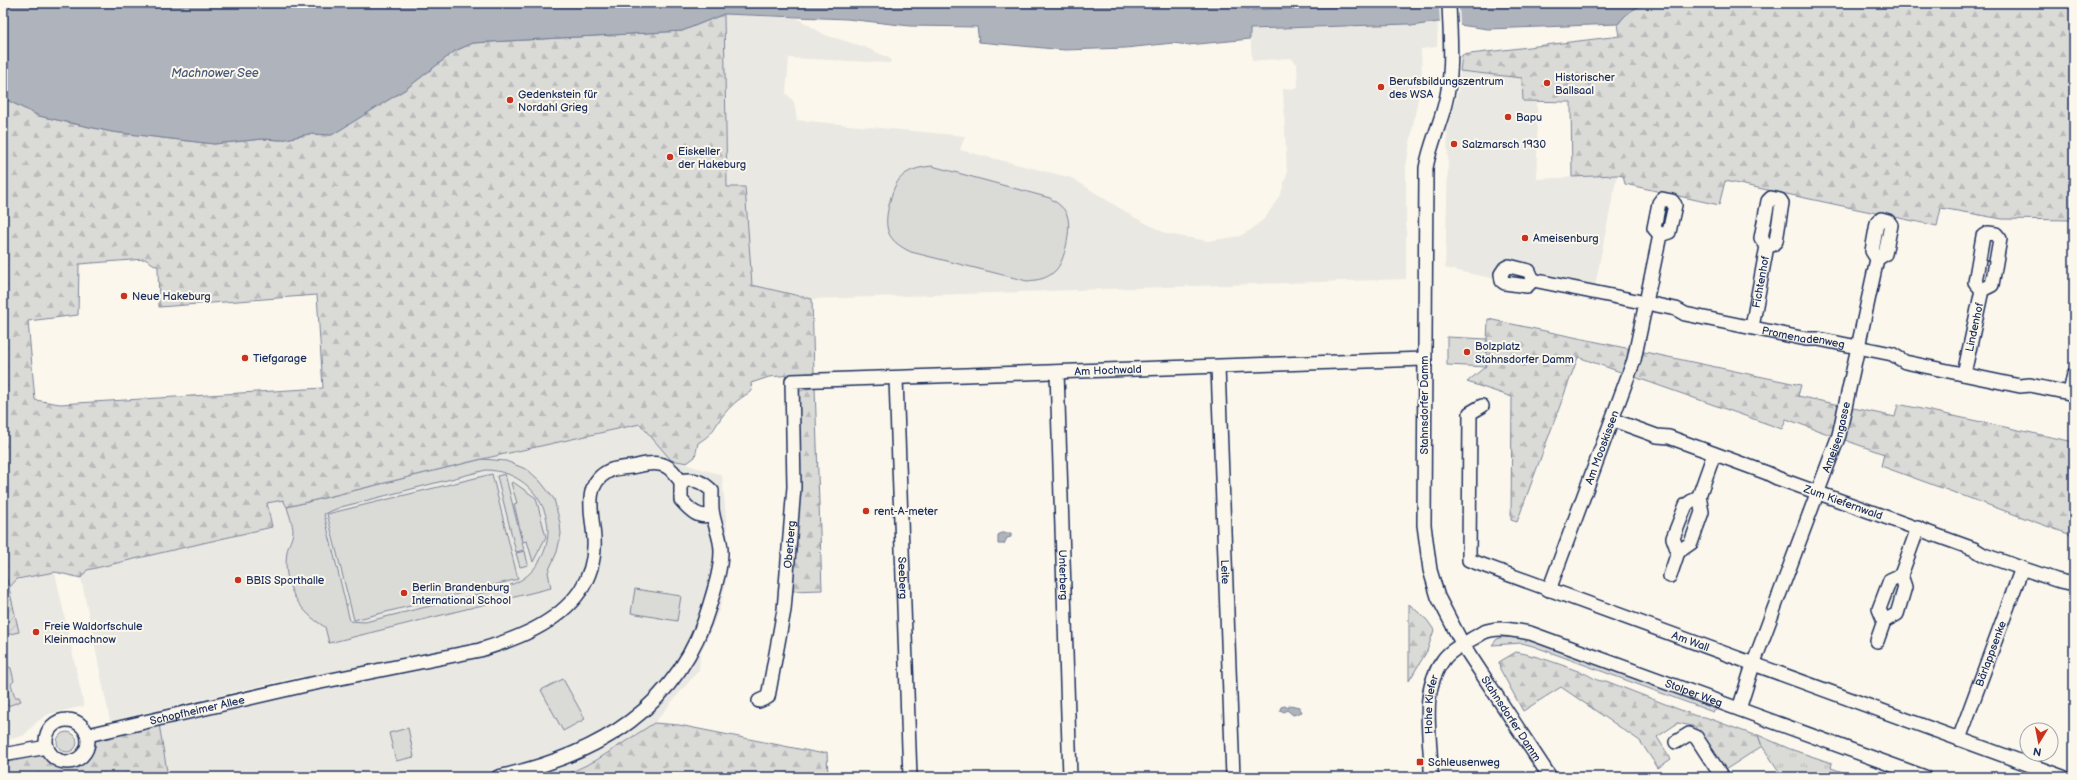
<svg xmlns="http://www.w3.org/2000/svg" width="2077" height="780" font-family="'Balsamiq Sans',sans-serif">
<defs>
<pattern id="forest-firs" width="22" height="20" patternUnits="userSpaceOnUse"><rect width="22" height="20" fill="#dadad7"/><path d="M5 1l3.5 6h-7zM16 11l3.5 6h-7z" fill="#babbbb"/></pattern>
<pattern id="park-tufts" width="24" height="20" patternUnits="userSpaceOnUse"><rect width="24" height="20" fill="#dadad7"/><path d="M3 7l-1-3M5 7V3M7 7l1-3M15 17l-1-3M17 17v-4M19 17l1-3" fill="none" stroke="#babbbb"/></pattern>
<pattern id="garden-furrows" width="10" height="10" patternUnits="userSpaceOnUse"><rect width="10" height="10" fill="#dadad7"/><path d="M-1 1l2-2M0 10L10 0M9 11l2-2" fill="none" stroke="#babbbb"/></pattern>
</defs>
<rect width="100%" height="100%" fill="#fbf7ec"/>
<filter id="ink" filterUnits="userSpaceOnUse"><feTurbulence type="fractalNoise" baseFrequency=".025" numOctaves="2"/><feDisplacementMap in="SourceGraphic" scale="8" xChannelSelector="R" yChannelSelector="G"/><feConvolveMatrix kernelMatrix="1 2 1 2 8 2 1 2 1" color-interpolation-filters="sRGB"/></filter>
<g filter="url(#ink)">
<!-- built -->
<g fill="#eae8e2">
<polygon points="1249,3 1410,3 1410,5 1248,10"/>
<polygon points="724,14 797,18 825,35 865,47 891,59 890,63 789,58 786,93 794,102 797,120 965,136 960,150 1072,178 1132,216 1167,234 1208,241 1240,236 1252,229 1266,217 1275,203 1281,193 1287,174 1283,89 1298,88 1297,64 1291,58 1252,61 1250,29 1409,24 1411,26 1438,22 1437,47 1421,49 1422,75 1406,166 1406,279 812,299 752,285 745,187 727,187"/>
<polygon points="1460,71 1522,78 1523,101 1537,101 1537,179 1617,175 1595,286 1541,275 1536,268 1500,260 1495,279 1445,268 1448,167 1447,129 1458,91"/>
<polygon points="640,424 671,460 722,475 728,538 727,577 720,608 700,655 699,670 654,723 595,761 561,777 168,777 159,724 308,692 303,676 110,721 81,578 87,570 272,527 267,503 283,499 287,507 482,459"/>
<polygon points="3,565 7,575 17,579 55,572 84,706 49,714 38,721 23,736 3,741"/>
</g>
<!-- grass -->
<g fill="#dadad7" stroke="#7a849a" fill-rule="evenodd">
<path d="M932,166L1050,198C1057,203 1064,207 1067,215C1072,227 1065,262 1055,271C1047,279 1038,280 1027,281L911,252C888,241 883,230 889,205C895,178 903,169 932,166Z"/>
<polygon points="1447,337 1487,339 1486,367 1447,365"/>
<path d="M482,459L506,461L528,470L540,481L554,499L560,523L561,534L557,552L548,572L551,588L329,643L325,627C298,611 282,584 287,552C288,545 293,538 293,531C293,524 289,515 287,507ZM486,470C540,471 569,534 530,573C522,581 513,584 503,588L365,622L350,621L324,514L341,507Z"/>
<polygon points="492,474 518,579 354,620 327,514"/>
<polygon points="505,474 524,550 516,552 497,476"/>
<polygon points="513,482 536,498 546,537 533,562 527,541 523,542 514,504 517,503 511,483"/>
<polygon points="525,551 528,565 520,567 516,553"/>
<polygon points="635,589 681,596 677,621 631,613"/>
<polygon points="1502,637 1526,638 1717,709 1713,712 1533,646 1522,643 1492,645 1497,639"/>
<polygon points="6,649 7,666 11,668 14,681 11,684 15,697 19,697 21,701 8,706 6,704 3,706 3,699 9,698 3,650"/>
<polygon points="563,679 585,719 563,731 541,690"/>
<polygon points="408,728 414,757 396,761 389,733"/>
<circle cx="67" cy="742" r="10"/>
</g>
<!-- forest -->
<g fill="url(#forest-firs)" stroke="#7a849a" fill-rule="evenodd">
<path d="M1653,3H2050L2074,9V220L2002,219L1941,208L1937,226L1725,181L1719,205L1625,184L1623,176L1617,175L1572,177L1571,102L1523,101L1522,78L1460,71L1462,55L1620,36L1618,24C1628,11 1636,6 1653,3Z"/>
<path d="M724,14L727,187H745L752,285L812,299L814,373L769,377L751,383L752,391C742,397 733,403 725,413C713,427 716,432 698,443L695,457L687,463L671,460L640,424L482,459L287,507L283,500L267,503L272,527L87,570L81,578L55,572L17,579L9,588L3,565V98L39,116L112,132L214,144L263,139L281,140L309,134L331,135L406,89L455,51L473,43L682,31ZM145,259L158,267L159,307L317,295L323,388L60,404L35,400L28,321L78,315L79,264Z"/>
<polygon points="1488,319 1801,385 1798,396 1895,417 1898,404 2074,442 2074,536 1881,466 1884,454 1786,419 1782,429 1578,357 1517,522 1511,520 1512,397 1467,382 1486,366"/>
<polygon points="815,387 822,590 791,591 800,492 799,391"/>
<polygon points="1409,604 1427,620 1434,630 1427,651 1409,681"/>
<path d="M1516,652C1539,656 1562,665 1583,673C1593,676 1595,682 1606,681L1696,716L1705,717L1751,734L1758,735L1762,746L1725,770L1696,727L1678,723L1657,737L1671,759L1658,768L1640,741L1561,687L1523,711L1500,669L1499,662Z"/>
<polygon points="654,723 679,725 819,753 827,752 828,777 561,777 595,761"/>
<path d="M159,724L168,777H3V755L49,753C66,771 91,759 88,735Z"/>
</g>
<!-- park -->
<polygon fill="url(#park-tufts)" stroke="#7a849a" points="1758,735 1790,749 1832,763 1831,768 1857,777 1783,777 1762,746"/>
<!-- garden -->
<g fill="url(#garden-furrows)" stroke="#7a849a">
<polygon points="9,588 19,632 5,635 6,645 3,645 3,589"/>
<polygon points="3,661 9,698 3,699"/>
</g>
<!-- water -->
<g fill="#afb3bb" stroke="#747e96">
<path d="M3,3H1249L1248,10L1409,5L1410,3H1653C1636,6 1628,11 1618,24L1488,29L1438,22L1411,26L1409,24L1250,29V39L1188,45L1173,43L1126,48L1065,50L979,42L977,27L910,26L847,19L724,14L682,31L473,43L455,51L406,89L332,135L309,134L281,140L263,139L214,144L112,132L39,116L3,98Z"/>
<polygon points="1001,533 1011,533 1011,537 1007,538 1004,544 998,544 998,535"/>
<polygon points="1290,705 1299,707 1302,712 1293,715 1287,710 1284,712 1280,710 1281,707 1285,706 1288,708"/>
</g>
<!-- pier -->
<polygon fill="#fbf7ec" points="1439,3 1459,3 1460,26 1440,24"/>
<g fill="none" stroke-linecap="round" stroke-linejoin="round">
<defs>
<g id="minor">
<path id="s1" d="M1449,3C1450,36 1454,71 1445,104C1440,125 1430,145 1426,168L1424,525L1430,570L1438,597L1463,645L1550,777"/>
<polygon points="1509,266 1529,271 1533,280 1527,286 1505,283 1502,281 1501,274 1505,268"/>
<path id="s2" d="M1533,280L1676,309L1685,314L1806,339H1818L1892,354L1905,362L2020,386L2030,385L2074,394"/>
<path id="s3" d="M1752,327L1767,246L1761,238L1768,201L1771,198L1780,200L1782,203L1776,241L1772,245L1767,246"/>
<path id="s4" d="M1218,367L1233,777"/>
<path id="s5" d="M1057,372L1070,777"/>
<path id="s6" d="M1964,374L1982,290L1975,282L1983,236L1988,233L1996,234L2000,239L1992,285L1982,290"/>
<path id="s7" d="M896,378L910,777"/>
<polyline points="2070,393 2074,374"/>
<path id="s8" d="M1482,406L1470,413L1469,560L2063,777"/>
<path id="s9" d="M1613,420L1657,436L1669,437L1767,473L1777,478L1974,549L1984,555L2056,580L2074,584"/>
<path d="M681,481V500C689,509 699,520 712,514"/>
<polyline points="1678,552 1691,543 1702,512 1699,496"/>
<polyline points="1670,576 1678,552 1673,538 1686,505 1699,496 1714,454"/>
<path id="s10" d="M1549,590L1634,360L1660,235L1669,232L1675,205L1672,201L1662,199L1659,203L1654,228L1660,235"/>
<polyline points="1884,621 1897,614 1905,587 1901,575"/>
<polyline points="1877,641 1884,621 1879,609 1890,580 1901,575 1918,528"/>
<path id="s11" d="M759,701L768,697L784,610L794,487L792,381L1424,359"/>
<path id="s12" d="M1739,709L1753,665L1839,435L1877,259L1872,251L1877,223L1881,219L1888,221L1891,225L1885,254L1877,259"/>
<circle cx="67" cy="741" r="21"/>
<path id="s13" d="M88,735L306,685L480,650C516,639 557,624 580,591C590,576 595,557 594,539C593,516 582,486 607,472C613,468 623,468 631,467C643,465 657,460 669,468C673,471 677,477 681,481C695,478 703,482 712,491C712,499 711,508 713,515C715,527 721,538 721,551C721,569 715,587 710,604C680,708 598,755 498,777"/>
<path id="s14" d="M1959,739L2022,568"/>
<polyline points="1676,742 1689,734 1696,737 1722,777"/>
<polyline points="3,755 47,747"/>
<path id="s15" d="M1431,777C1432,739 1418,692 1444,659C1452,648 1470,641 1482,633C1497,626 1514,630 1530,633L1925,777"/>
</g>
</defs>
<!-- minor casing -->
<use href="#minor" stroke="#1b2f5e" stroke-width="16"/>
<!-- minor -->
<use href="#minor" stroke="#fbf7ec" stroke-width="13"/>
</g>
</g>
<!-- markers -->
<g fill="#c8321e" stroke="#fbf7ec" stroke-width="1.5">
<circle cx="1547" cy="83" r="4"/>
<circle cx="1381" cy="87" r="4"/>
<circle cx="510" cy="100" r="4"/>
<circle cx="1508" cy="117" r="4"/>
<circle cx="1454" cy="144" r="4"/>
<circle cx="670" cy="157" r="4"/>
<circle cx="1525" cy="238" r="4"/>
<circle cx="124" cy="296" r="4"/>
<circle cx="1467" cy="352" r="4"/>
<circle cx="245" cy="358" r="4"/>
<circle cx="866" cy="511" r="4"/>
<circle cx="238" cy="580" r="4"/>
<circle cx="404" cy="593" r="4"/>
<circle cx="36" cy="632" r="4"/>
<rect x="1416" y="758" width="8" height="8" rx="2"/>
</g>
<g text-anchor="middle" stroke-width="4" stroke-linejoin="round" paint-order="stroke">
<!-- poi labels -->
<g font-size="11" fill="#1b2f5e" stroke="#fbf7ec" text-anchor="start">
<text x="1555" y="81">Historischer<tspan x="1555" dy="13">Ballsaal</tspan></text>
<text x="1389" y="85">Berufsbildungszentrum<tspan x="1389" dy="13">des WSA</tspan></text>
<text x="518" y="98">Gedenkstein für<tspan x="518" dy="13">Nordahl Grieg</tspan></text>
<text x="1516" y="121">Bapu</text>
<text x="1462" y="148">Salzmarsch 1930</text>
<text x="678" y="155">Eiskeller<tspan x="678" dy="13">der Hakeburg</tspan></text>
<text x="1533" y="242">Ameisenburg</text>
<text x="132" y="300">Neue Hakeburg</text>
<text x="1475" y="350">Bolzplatz<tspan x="1475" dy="13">Stahnsdorfer Damm</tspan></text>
<text x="253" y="362">Tiefgarage</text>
<text x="874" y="515">rent-A-meter</text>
<text x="246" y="584">BBIS Sporthalle</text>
<text x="412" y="591">Berlin Brandenburg<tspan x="412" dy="13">International School</tspan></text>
<text x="44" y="630">Freie Waldorfschule<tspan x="44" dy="13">Kleinmachnow</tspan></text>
<text x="1428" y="766">Schleusenweg</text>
</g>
<!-- street labels -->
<g font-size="11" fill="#1b2f5e" stroke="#fbf7ec">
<text dy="4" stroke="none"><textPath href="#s3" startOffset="46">Fichtenhof</textPath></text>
<text dy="4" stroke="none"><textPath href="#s6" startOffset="48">Lindenhof</textPath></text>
<text dy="4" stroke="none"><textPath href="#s2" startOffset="277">Promenadenweg</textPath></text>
<text dy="4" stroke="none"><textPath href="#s11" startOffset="644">Am Hochwald</textPath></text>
<text transform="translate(1424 405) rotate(-90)" y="4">Stahnsdorfer Damm</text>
<text dy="4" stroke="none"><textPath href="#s12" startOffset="289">Ameisengasse</textPath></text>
<text dy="4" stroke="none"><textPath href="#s10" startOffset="152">Am Mooskissen</textPath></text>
<text dy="4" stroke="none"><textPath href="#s9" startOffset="245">Zum Kiefernwald</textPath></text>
<text dy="4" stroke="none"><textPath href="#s11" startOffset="164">Oberberg</textPath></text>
<text dy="4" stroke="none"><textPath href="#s4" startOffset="205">Leite</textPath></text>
<text dy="4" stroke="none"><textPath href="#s5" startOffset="203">Unterberg</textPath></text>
<text dy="4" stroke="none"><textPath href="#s7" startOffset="200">Seeberg</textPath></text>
<text dy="4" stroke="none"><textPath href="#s8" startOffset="397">Am Wall</textPath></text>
<text dy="4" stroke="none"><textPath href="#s14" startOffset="91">Bärlappsenke</textPath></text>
<text dy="4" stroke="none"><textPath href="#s15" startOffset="391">Stolper Weg</textPath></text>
<text dy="4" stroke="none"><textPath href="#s15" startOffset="73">Hohe Kiefer</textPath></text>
<text dy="4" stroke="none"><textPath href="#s13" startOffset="112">Schopfheimer Allee</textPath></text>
<text dy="4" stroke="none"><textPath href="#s1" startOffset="741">Stahnsdorfer Damm</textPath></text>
</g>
<!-- water labels -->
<g font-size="12" font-style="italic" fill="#47577a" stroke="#fbf7ec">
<text x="215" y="77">Machnower See</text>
</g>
</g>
<!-- margin -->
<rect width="2077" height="780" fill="none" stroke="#fbf7ec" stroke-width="16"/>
<rect x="8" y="8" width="2061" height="764" fill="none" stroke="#1b2f5e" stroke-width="1.5" filter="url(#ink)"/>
<!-- north arrow -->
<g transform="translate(2039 742) rotate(190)"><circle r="19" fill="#fbf7ec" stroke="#a1a7b3"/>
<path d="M0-3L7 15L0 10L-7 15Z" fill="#c8321e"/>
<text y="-6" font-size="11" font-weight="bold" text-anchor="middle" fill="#1b2f5e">N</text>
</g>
</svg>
